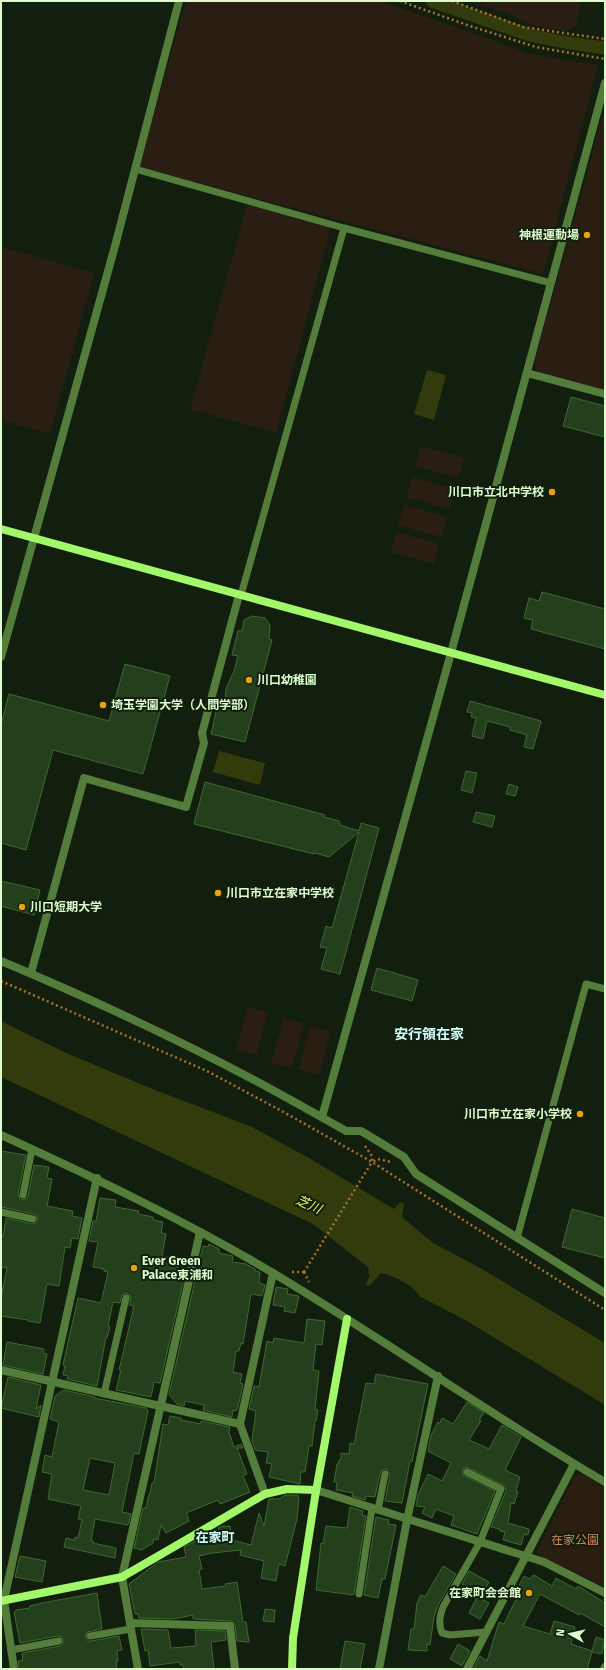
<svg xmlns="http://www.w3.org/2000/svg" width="606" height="1670" font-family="'Fira Sans','Noto Sans JP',sans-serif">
<rect width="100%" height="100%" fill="#121f0e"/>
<!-- green -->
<g fill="#291e11">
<polygon points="186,1 381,1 531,54 598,65 543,274 139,167"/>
<polygon points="470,1 581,1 576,26 566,31 534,26 505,12 489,8"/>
<polygon points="605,108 605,391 538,375 534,363"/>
<polygon points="247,205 331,227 276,433 190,409"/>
<polygon points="1,247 94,273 50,434 1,420"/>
<polygon points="421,446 464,458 458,478 415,466"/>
<polygon points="412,477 455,489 449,509 406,497"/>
<polygon points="404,505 447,517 441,537 398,525"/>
<polygon points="396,532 439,544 434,564 391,552"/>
<polygon points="248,1007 268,1012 256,1055 236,1050"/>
<polygon points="284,1018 304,1024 292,1068 271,1063"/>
<polygon points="310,1026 330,1031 319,1075 299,1069"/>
<polygon points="583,1474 605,1488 605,1587 540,1556 537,1550 575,1476"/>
</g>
<!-- water -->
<g fill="#313b0b">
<polygon points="427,370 446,375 434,420 414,414"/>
<polygon points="219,751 265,763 260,785 213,772"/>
<path d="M1,1021L64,1052L155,1090L250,1126L309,1158L394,1209L400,1202L404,1204L402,1217L433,1243L482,1269L605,1343V1405L467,1321L419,1296C413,1284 393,1276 381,1273L369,1286L366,1284L370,1275L368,1274L369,1268L313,1224L1,1077Z"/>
</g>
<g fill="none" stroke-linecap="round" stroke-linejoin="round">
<!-- canal -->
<polyline stroke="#313b0b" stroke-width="13" points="432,1 529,35 569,43 605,48"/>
</g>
<!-- building -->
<g fill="#233f1b" stroke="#3c6a2e" fill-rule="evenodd">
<polygon points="571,397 605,406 605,437 563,426"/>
<polygon points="542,592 605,609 605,649 531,629 533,620 524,618 529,598 539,601"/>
<polygon points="252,616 265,618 270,625 269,639 272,640 245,742 211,734 217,708 224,709 226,689 234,671 238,656 232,655 238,631 242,631 244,620"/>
<polygon points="125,664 170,676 143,774 53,750 26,850 1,843 1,725 9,694 109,721"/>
<polygon points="470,701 541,721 533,749 524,747 527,735 510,730 510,727 487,721 483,739 472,736 476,718 471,717 472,713 467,712"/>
<polygon points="466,771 477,773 472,793 461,790"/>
<polygon points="205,782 325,815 324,817 339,821 340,825 359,831 361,823 379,828 340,974 321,969 327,948 320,947 326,926 332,928 359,832 329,857 315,853 314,854 194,824"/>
<polygon points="509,784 518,787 515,796 506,794"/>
<polygon points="476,812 495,816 492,827 473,822"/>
<polygon points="1,881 40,890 34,915 1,906"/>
<polygon points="377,968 418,980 412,1001 371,990"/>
<polygon points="1,1151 26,1155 18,1194 20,1199 25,1200 28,1196 34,1165 49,1167 47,1178 52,1179 47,1206 73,1211 72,1216 82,1218 78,1239 72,1238 70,1248 65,1247 59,1286 47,1284 40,1323 28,1321 28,1320 1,1316 1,1298 7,1268 1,1267 1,1236 3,1236 6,1218 32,1224 36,1223 38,1220 37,1216 34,1214 1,1207"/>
<polygon points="100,1198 116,1200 115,1207 139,1211 138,1214 153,1217 153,1220 163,1222 161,1233 166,1234 162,1256 179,1259 177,1268 186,1270 160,1383 154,1382 151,1397 116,1390 121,1370 119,1370 134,1306 129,1305 131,1297 127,1293 122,1295 120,1303 113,1302 108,1326 110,1327 107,1338 106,1337 97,1386 67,1379 68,1376 63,1375 65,1366 63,1365 78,1298 101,1303 108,1272 104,1271 104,1269 93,1267 98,1242 89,1241 93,1221 96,1221"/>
<polygon points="572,1209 605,1218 605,1258 562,1247"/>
<polygon points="209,1244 219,1249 219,1253 233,1256 232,1262 246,1264 255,1269 255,1271 260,1272 259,1283 265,1285 262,1296 251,1294 243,1344 241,1343 239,1351 236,1351 233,1372 242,1374 240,1383 243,1384 238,1407 236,1411 233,1410 232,1417 203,1410 204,1405 185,1401 184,1406 177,1404 169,1394 203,1246 208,1247"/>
<polygon points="276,1287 288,1289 287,1294 299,1296 295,1313 284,1311 285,1307 273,1305"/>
<polygon points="307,1319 325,1321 322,1345 316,1344 313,1370 319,1371 315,1410 318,1410 316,1421 315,1421 312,1446 309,1446 305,1472 301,1472 300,1484 269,1477 272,1464 266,1463 268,1452 255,1450 252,1440 256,1411 249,1409 254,1386 259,1387 267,1341 273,1343 274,1338 304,1343"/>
<polygon points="7,1342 44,1349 43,1353 47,1354 43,1374 3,1365"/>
<polygon points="376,1374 428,1384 412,1462 410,1461 402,1503 385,1501 390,1475 386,1469 383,1469 380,1473 375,1497 366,1496 365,1500 352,1496 353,1493 336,1490 337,1482 334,1482 337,1464 338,1464 339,1460 341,1460 341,1453 349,1454 350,1443 354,1444 366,1383 374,1384"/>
<polygon points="8,1377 41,1385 36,1409 41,1405 39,1417 1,1408"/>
<path d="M64,1390L95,1397L94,1398L146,1408L148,1411L139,1454L134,1453L122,1512L131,1514L128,1525L95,1519L91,1541H93V1543L116,1548L115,1558L64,1547L66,1538L74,1540L75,1537L78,1538L82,1520L78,1519L81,1506L48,1499L52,1474L42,1472L45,1455L52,1457L59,1422L50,1419L55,1396ZM90,1458L115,1463L109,1495L83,1490Z"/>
<polygon points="467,1402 484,1413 479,1420 481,1421 469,1440 489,1449 502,1425 521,1437 505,1470 520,1477 516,1491 518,1492 514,1504 511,1503 508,1523 529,1529 528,1535 524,1534 521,1545 503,1540 505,1532 500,1531 500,1529 491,1527 506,1491 505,1486 469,1468 466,1467 463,1469 463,1475 495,1491 477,1534 451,1525 454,1516 436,1509 432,1518 422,1513 425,1507 416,1506 418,1495 428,1474 442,1481 451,1463 428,1451 431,1435 438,1422 440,1423 442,1418 453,1424"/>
<polygon points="170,1416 181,1418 181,1420 201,1424 201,1421 230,1427 229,1432 234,1447 241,1444 243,1448 237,1448 247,1474 243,1476 250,1492 220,1504 218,1500 186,1513 189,1519 188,1519 189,1521 166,1533 161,1525 158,1540 154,1539 153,1543 142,1550 134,1548 143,1508 146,1508 149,1494 150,1494 152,1483 154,1483 163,1424 168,1425"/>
<polygon points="285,1495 298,1495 298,1498 299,1498 297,1519 285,1566 279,1564 276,1581 261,1578 264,1561 240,1555 241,1550 212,1553 199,1556 202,1569 199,1570 202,1589 226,1586 225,1584 237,1582 243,1622 246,1622 249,1642 237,1641 235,1625 231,1621 193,1619 193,1615 173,1619 139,1618 138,1614 135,1614 129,1584 158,1562 186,1557 184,1547 197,1540 214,1535 213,1531 218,1531 219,1527 230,1526 232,1540 251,1545 259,1513 264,1526 269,1499 279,1499"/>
<polygon points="350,1507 363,1511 362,1515 366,1516 354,1594 353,1595 316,1590 321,1543 323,1544 326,1526 347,1528"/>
<polygon points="376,1517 389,1520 388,1524 396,1525 385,1579 382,1579 378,1598 364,1595"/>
<polygon points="20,1556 46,1561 42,1582 15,1577"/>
<polygon points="443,1566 456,1574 438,1605 434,1617 430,1645 427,1644 427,1651 408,1650 411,1629 414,1629 417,1603 421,1595 425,1597"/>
<polygon points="469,1571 489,1582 482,1595 462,1584"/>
<polygon points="534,1575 552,1586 556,1578 576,1589 578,1586 605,1603 605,1627 580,1613 579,1615 540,1594 523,1626 550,1634 554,1621 575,1627 571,1644 592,1651 596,1637 605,1640 602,1654 592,1652 587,1669 473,1669 480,1656 487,1661 499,1622 504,1624 519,1593 516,1591 524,1576 529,1579"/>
<polygon points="97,1593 102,1629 87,1632 85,1637 88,1641 91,1641 119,1636 122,1650 117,1651 118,1661 116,1661 117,1669 19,1669 18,1661 23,1660 22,1653 60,1646 63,1644 64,1640 62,1637 58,1636 20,1643 14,1612 16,1611 16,1610 30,1608 30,1606 42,1603"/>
<polygon points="477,1597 489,1603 480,1619 469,1613"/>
<polygon points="265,1609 275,1610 274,1622 263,1621"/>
<polygon points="141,1629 168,1630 171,1648 196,1646 195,1630 225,1631 226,1640 211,1642 214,1669 184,1669 183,1665 180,1665 180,1662 150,1666 148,1650 145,1651"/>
<polygon points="345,1641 365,1644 360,1669 340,1669"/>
<polygon points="458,1644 470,1651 462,1666 450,1659"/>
</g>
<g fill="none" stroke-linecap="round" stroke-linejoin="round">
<!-- path -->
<g stroke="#ac7133" stroke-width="2.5" stroke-dasharray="2 3" stroke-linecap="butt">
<polyline points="400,1 470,26 536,47 605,59"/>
<polyline points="452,1 523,27 605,39"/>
<polyline points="1,981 207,1071 289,1115 372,1162 605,1310"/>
<polyline points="365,1146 372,1156 372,1162 378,1159 391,1162"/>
<polyline points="292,1272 304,1272"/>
<polyline points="304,1272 372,1162"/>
<polyline points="304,1272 309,1282"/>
</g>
<!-- lane -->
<g stroke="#547c3b" stroke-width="7">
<polyline points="135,169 344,228"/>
<polyline points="241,595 344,228 551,283"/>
<polyline points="23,1195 32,1149"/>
<polyline points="1,1212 33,1219"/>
<polyline points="517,1238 586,984 605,989"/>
<polyline points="104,1394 126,1298"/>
<path d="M467,1472L501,1489L480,1542L443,1607C440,1616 438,1623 442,1633L450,1635L486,1632"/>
<polyline points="378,1510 385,1474"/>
<polyline points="359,1594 372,1508"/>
<polyline points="90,1636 131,1629"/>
<polyline points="11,1650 59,1641"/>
</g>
<!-- street -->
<g stroke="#547c3b" stroke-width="8">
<polyline points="527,373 605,394"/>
<polyline points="1,657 115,246 179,1"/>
<path d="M1,961C87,997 173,1037 256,1081C286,1097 316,1114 346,1131H361L404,1157L416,1174L605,1293"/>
<polyline points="31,973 84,778 186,807 204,743 202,733 239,595"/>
<polyline points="322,1117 451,653 605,83"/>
<path d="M1,1135C93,1177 186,1221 273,1273C385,1340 492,1416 605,1482"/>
<polyline points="1,1370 240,1424"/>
<polyline points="316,1490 544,1562 605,1593"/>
<polyline points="265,1494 240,1424 273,1273"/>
<polyline points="130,1623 230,1626 235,1669"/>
<polyline points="14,1669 4,1600 97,1178"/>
<polyline points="138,1669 122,1577 200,1232"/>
<polyline points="379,1669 407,1520 438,1376"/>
<polyline points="467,1669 574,1464"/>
<polyline points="604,1669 605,1667"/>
</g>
<!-- secondary -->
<g stroke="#a3f86a" stroke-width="8">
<polyline points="1,529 605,695"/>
<polyline points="1,1601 122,1577 265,1494 287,1489 316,1490"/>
<polyline points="292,1669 293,1638 315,1497 347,1319"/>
</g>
</g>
<!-- markers -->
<g fill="#eca20b" stroke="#121f0e" stroke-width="1.5">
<circle cx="587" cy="235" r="4"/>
<circle cx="552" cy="492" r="4"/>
<circle cx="249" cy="680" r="4"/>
<circle cx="103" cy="705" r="4"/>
<circle cx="218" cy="893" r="4"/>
<circle cx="22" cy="907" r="4"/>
<circle cx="580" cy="1114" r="4"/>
<circle cx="134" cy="1268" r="4"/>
<circle cx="529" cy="1593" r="4"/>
</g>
<g text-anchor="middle" stroke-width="4" stroke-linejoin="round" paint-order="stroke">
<!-- poi labels -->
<g font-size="12" font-weight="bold" fill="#ddfdce" stroke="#121f0e" text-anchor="start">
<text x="579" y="239" text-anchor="end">神根運動場</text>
<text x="544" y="496" text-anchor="end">川口市立北中学校</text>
<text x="257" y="684">川口幼稚園</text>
<text x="111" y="709">埼玉学園大学（人間学部）</text>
<text x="226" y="897">川口市立在家中学校</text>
<text x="30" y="911">川口短期大学</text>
<text x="572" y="1118" text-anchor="end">川口市立在家小学校</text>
<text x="142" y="1265">Ever Green<tspan x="142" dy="14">Palace東浦和</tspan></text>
<text x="521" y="1597" text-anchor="end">在家町会会館</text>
</g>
<!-- park labels -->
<g font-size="12" fill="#d9865e" stroke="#121f0e">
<text x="575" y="1544">在家公園</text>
</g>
<!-- water labels -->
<g font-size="13" font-style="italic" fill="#f2f861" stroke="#121f0e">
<text transform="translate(309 1204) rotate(24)" y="5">芝川</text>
</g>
<!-- neighbourhood labels -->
<g font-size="13" font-weight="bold" fill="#d0fdfa" stroke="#121f0e">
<text x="215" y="1542">在家町</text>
</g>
<!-- quarter labels -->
<g font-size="14" font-weight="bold" fill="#d0fdfa" stroke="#121f0e">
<text x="429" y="1039">安行領在家</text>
</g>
</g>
<!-- border -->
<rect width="606" height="1670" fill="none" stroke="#ddfdce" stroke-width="4"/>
<!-- north arrow -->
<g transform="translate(570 1634) rotate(278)" stroke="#121f0e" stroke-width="3" paint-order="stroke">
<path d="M0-3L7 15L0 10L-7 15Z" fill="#ddfdce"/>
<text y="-6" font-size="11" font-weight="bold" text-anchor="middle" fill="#ddfdce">N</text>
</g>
</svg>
